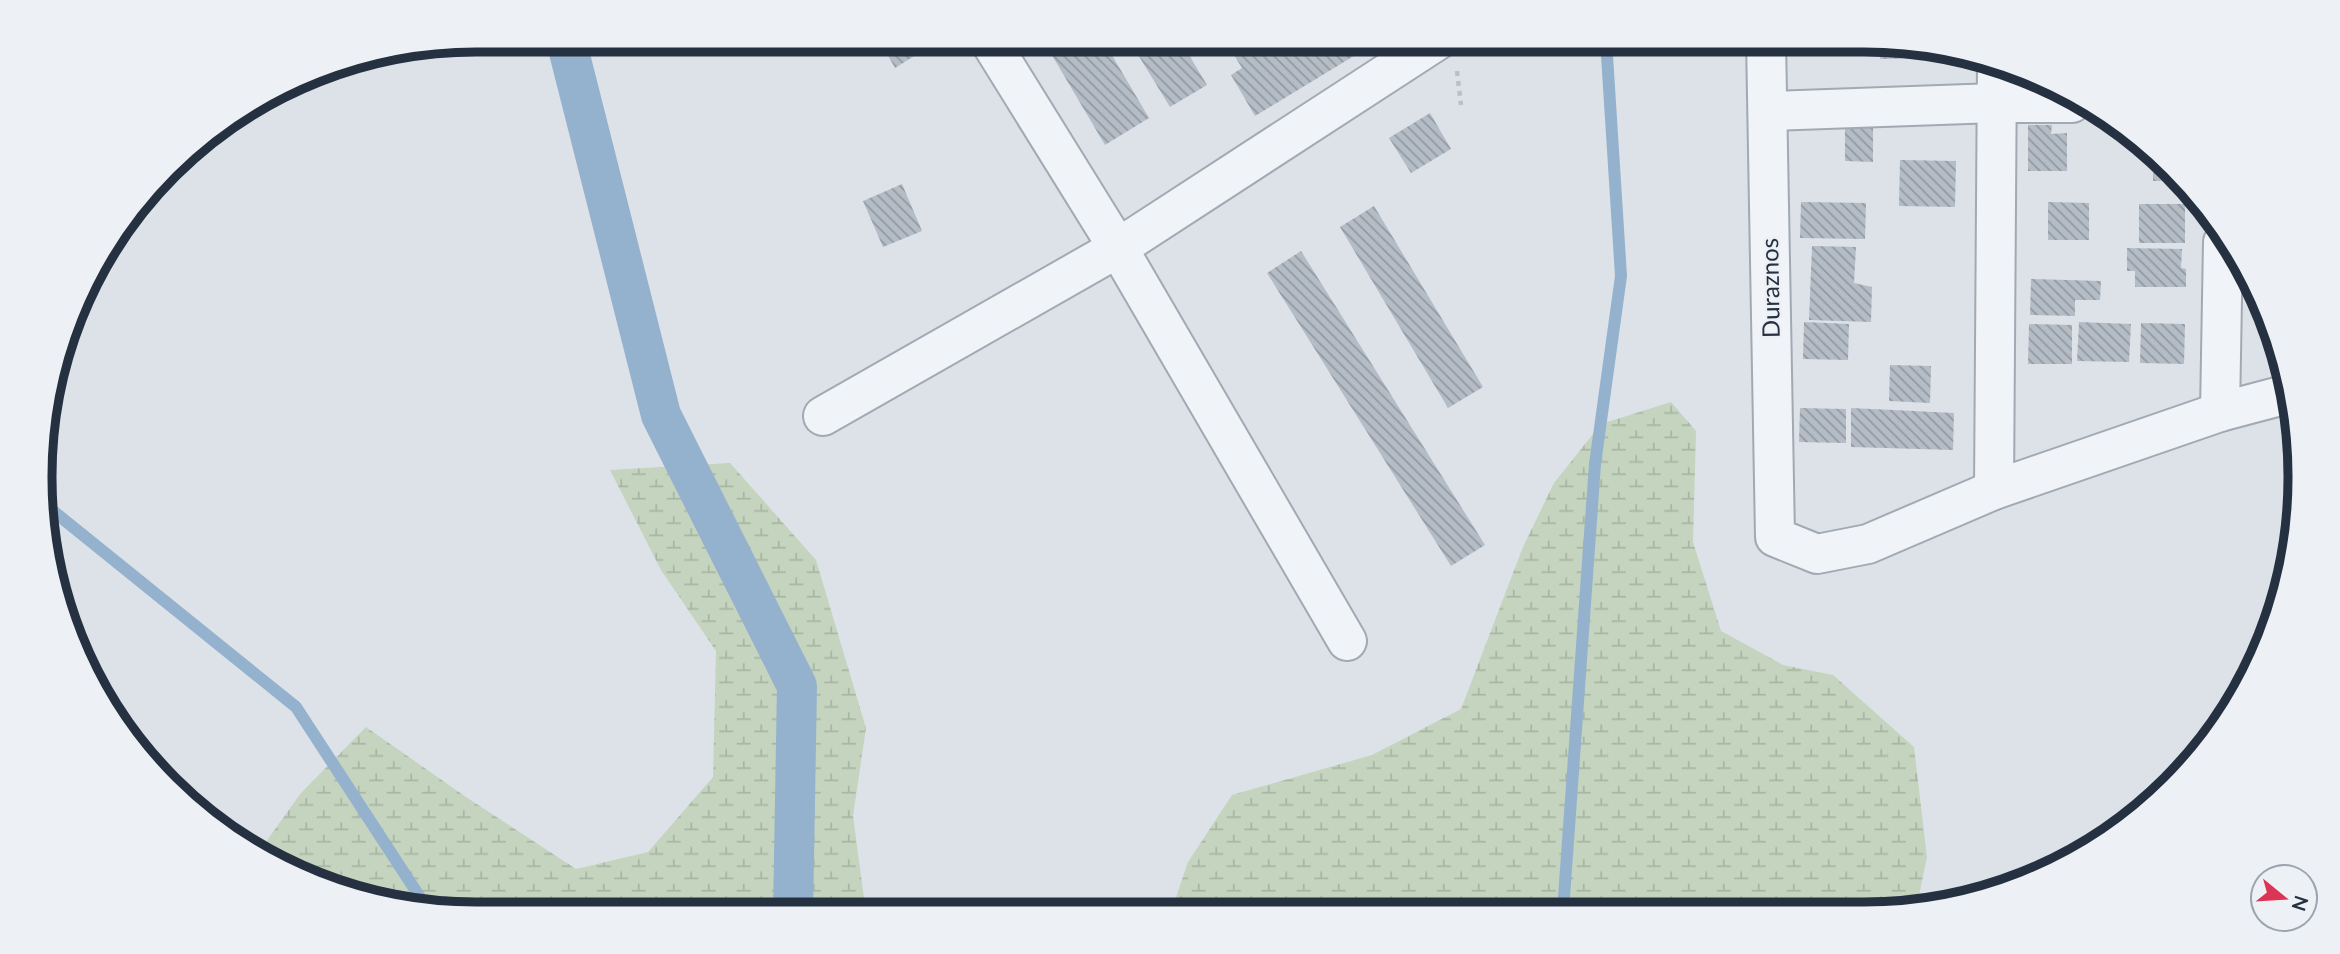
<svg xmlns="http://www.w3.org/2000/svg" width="2340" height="954" font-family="Lato,sans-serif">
<defs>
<pattern id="wetland-marsh" width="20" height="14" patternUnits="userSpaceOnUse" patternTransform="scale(1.75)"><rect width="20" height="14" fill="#c4d4be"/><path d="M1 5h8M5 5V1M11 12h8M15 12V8" fill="none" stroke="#a8b6a4"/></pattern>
<pattern id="building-back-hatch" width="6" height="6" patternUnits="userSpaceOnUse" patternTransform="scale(1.75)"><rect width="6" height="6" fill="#b4bcc6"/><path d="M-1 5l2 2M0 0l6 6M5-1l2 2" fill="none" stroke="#9299a2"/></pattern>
</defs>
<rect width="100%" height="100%" fill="#dde2e9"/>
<!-- wetland -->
<g fill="url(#wetland-marsh)">
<polygon points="1671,402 1696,431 1693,542 1721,631 1783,665 1833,675 1914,747 1927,857 1916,910 1171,912 1188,862 1232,795 1372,755 1461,709 1523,547 1554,483 1601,424"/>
<polygon points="730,463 816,560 866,728 853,816 866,913 477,914 337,891 260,850 301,793 366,727 466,797 576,869 648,852 713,777 716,651 661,570 610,470"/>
</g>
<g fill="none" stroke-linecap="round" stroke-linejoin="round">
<!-- stream -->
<g stroke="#94b2cd" stroke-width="12">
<polyline points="47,506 296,707 425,905"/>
<polyline points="1563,911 1595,464 1621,276 1606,40"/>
</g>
<!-- canal -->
<polyline stroke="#94b2cd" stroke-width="40" points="566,40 661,415 797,686 793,913"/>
</g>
<!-- building -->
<g fill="url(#building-back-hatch)">
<polygon points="879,40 940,40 895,68"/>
<polygon points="1043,40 1103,40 1149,118 1105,145"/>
<polygon points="1129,40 1180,40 1207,85 1170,107"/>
<polygon points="1225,40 1276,40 1279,45 1288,40 1380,40 1255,116 1231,75 1242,68"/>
<polygon points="1881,43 1941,53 1941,58 1880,59"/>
<polygon points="1430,113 1451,149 1411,173 1389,138"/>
<polygon points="2028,125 2052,125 2051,134 2067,133 2067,171 2028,171"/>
<polygon points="1845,128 1873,128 1873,162 1845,161"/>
<polygon points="2153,151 2173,177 2173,181 2153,181"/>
<polygon points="1900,160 1956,161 1955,207 1899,206"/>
<polygon points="902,184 922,231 883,247 863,201"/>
<polygon points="1801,202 1866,203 1865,239 1800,238"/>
<polygon points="2048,202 2089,203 2089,240 2048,240"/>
<rect x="2139" y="204" width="46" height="39"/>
<polygon points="1374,206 1483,387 1448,408 1340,227"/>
<polygon points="1812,246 1856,247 1854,283 1872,287 1871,322 1809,320"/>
<polygon points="2127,248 2182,249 2181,268 2186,269 2186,287 2135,287 2135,271 2127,271"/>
<polygon points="1301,251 1485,545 1451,566 1267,273"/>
<polygon points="2031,279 2101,281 2100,300 2075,300 2075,316 2030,315"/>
<polygon points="1804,322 1849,324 1848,360 1803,359"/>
<polygon points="2079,322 2131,324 2129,362 2077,361"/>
<polygon points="2141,323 2185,324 2184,364 2140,363"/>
<polygon points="2029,324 2072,325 2072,364 2028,364"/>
<polygon points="1890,365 1931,366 1930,403 1889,401"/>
<polygon points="1800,408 1846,409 1846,443 1799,442"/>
<polygon points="1851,408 1954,413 1953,450 1851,447"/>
</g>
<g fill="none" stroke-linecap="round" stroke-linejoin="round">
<defs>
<g id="minor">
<polyline points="1766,40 1775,537 1817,554 1868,544 1994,490 2220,412 2284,395"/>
<polyline points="1768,111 1996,103 2072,103"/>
<polyline points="2220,412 2223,242"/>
<polyline points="823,416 1118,248 989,40"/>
<polyline points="1994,490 1997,62"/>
<polyline points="1347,641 1118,248 1438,40"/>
</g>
</defs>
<!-- minor casing -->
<use href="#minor" stroke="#a2a9b3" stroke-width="42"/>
<!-- path -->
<polyline stroke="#bbc0c8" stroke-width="4.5" stroke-dasharray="5 5" stroke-linecap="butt" points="1457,71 1461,105"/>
<!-- minor -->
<use href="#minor" stroke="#f0f3f7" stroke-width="38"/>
</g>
<g text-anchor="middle" stroke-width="5" stroke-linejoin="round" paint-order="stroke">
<!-- street labels -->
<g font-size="24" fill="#253041" stroke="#edf1f6">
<text transform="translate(1771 288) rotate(-91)" y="8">Duraznos</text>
</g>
</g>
<!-- crop -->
<path d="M0 0H2340V954H0ZM476 52H1864A424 424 0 0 1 2288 476V478A424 424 0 0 1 1864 902H476A424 424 0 0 1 52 478V476A424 424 0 0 1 476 52Z" fill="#edf1f6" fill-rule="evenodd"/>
<path fill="none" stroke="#253041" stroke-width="9" d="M476 52H1864A424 424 0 0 1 2288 476V478A424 424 0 0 1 1864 902H476A424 424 0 0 1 52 478V476A424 424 0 0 1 476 52Z"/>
<!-- north arrow -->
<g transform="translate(2284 898) rotate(108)"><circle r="33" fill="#edf1f6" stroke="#9da4ae" stroke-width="2"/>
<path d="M0-5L12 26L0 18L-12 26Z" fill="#dc3454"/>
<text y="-10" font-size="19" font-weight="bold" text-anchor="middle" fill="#253041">N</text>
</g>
</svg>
